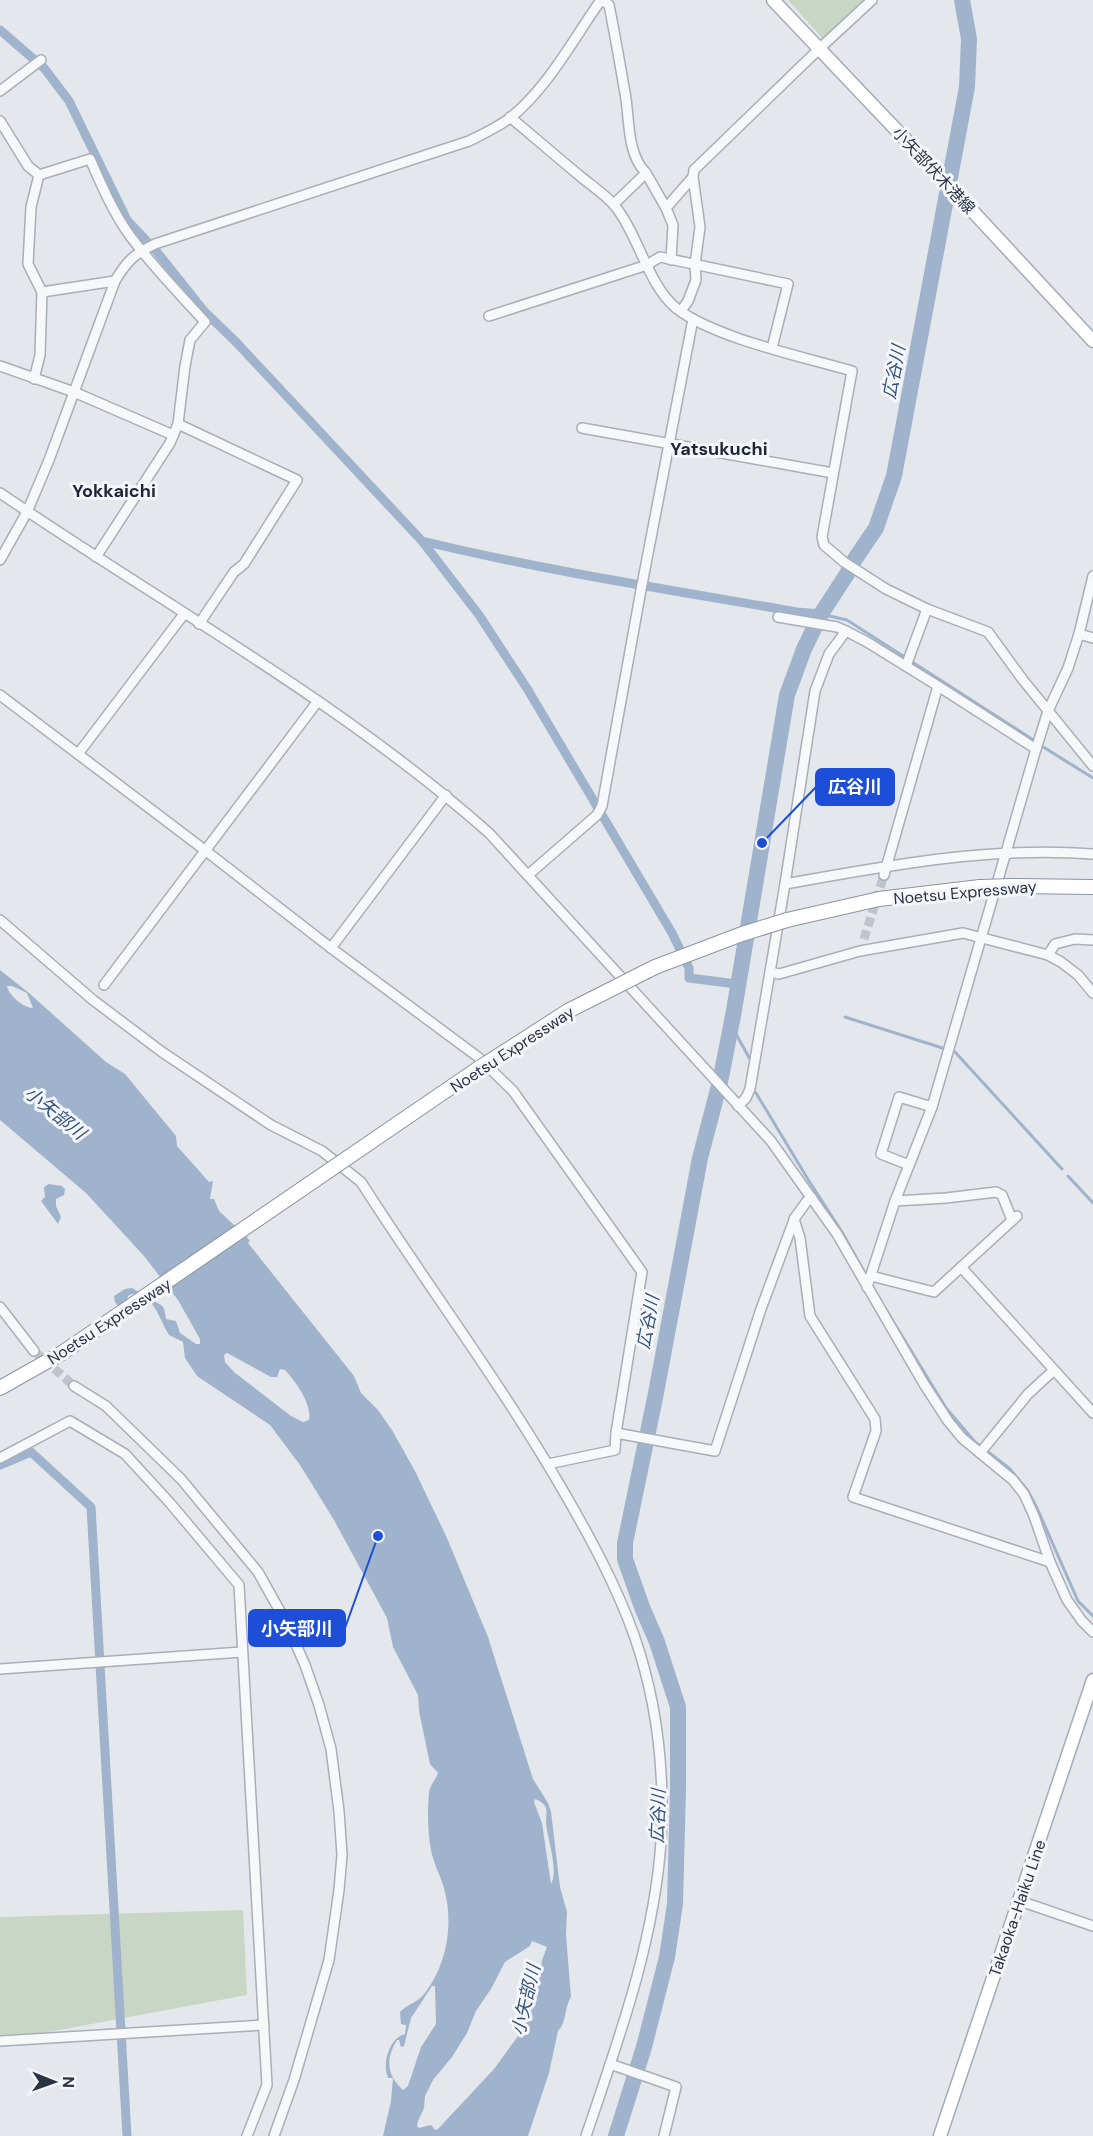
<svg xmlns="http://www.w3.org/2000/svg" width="1093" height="2136" font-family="'DM Sans','Noto Sans JP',sans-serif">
<rect width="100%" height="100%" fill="#e4e7ec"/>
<!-- green -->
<g fill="#c9d6c5">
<polygon points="788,0 866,0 827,38 823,39"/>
<polygon points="243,1910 247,1995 43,2033 0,2035 0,1917"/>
</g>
<!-- water -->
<g fill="#9fb4cc" fill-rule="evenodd">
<path d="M0,970L29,993L106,1062L125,1074L176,1136L177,1146L209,1182L213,1181L210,1199H214L219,1211L247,1237L250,1241L248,1243L354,1376L361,1393L378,1410L392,1430L415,1471L447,1538L488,1637L533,1779L548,1803L551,1812L560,1887L567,1912L566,1935L571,1997C564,2008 567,2022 558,2031L549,2073L528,2136H383L391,2101L393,2078H388C382,2064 389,2038 405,2034L406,2025L401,2024L400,2012C407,2004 418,2003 425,1993C447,1964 454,1924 444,1888C441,1878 436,1868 433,1858C428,1842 427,1811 429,1794C429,1786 435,1781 438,1773L430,1764L419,1711L418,1695L393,1647L387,1618L334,1520L300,1465L270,1425L197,1376L185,1358L183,1342L169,1335C160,1322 152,1287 129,1295L125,1303L129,1315H124L115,1302L114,1296L125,1289L132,1288L161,1305L164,1308L166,1319L176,1321L180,1333L196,1344H200V1339L178,1300L144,1256L86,1193L0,1120ZM7,986H12L27,993L33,1008C24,1008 9,996 7,986ZM227,1353L271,1377H277L280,1369L285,1370C296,1382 312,1404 309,1420L303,1422L291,1416L234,1372L225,1362L224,1355ZM535,1799C540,1801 544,1803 546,1808C547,1813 546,1818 546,1822C547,1839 559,1869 551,1884L542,1823L534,1802ZM532,1941L547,1947L542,1960L536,2001L523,2022L521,2032L494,2069L438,2129L435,2130L431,2125L419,2128L417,2126L418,2121L424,2108L425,2096L433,2080L452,2057L467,2033L476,2011L491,1989L505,1962L530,1946ZM432,1986H435L436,2024L421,2047L408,2086L403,2090C387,2075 385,2060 397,2040H399L401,2047L404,2046L411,2018Z"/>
<polygon points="49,1184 62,1186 65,1189 64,1195 56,1199 56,1206 61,1217 58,1224 41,1201 45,1197 44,1187"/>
</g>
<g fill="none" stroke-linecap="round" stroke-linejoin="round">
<!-- stream -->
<g stroke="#9fb4cc" stroke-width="3">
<polyline points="821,614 847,620 1035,741"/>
<polyline points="1040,745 1093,778"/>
<polyline points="845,1017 955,1052 1062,1169"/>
<polyline points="731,1025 751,1061"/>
<polyline points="756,1093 809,1181 842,1232 867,1277"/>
<polyline points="1068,1176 1093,1203"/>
<polyline points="885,1308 946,1408 975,1442 1009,1468 1028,1491 1037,1508 1078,1601 1093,1616"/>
</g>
<!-- canal -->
<g stroke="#9fb4cc" stroke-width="9">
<polyline points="0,30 44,68 69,101 127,220 157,252 204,311 236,342 422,541 479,615 528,690 672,933 689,968 689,978 737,984"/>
<path d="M422,541C546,571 672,590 797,612L821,614"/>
<polyline points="0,1465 31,1452 91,1507 127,2136"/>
</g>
<!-- river -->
<polyline stroke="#9fb4cc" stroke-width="16" points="616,2136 644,2047 667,1957 675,1904 678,1789 678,1707 657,1642 642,1607 625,1559 625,1543 656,1393 700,1158 720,1082 733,1016 787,695 804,649 821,614 847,574 855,559 876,528 894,476 967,87 969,39 962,0"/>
<!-- minor-tunnel -->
<g stroke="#bfc3cb" stroke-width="9" stroke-dasharray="9 4.5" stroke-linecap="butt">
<polyline points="864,939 884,875"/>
<polyline points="34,1351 74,1386"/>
</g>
<defs>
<g id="minor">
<path d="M602,0L609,5C615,35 620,64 625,93C630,118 626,153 646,173"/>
<polyline points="0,91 41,60"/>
<path d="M510,117C534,137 557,157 580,176C592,186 606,195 615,206C639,236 648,285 676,308C714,338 804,357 852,371L822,537L824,545L844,562L886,589L927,609L988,632L1023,680L1093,766"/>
<polyline points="0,121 28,166 39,175"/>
<polyline points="614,204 646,173 666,208 693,177 694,170 819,49 872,0"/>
<polyline points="666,208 673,225 671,260"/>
<polyline points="42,292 115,281"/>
<polyline points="681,311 688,301 696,280 695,264 700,227 693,177"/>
<polyline points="489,316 647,265 660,257 788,284 772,348"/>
<polyline points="0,366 74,392 173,435"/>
<path d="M34,379L40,355L42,292L28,264L31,207L39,175L90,159C101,184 112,210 128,233C151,265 179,293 205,322L190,340L185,366L178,424L170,443L96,557"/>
<polyline points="178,424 297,480 244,564 234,572 199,624"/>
<polyline points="582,428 833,473"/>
<path d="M0,493C163,604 341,702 489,833L771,1141L837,1234L924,1384L948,1421L962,1438L1013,1480L1024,1494L1034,1516L1050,1562L1067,1600L1082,1621L1093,1632"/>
<path d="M0,560L27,512L49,460L115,281C127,261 134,254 155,244L469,141C483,134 498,127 510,118C547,89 574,38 601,0"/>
<polyline points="778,617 837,627 846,631"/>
<polyline points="1079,634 1093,638"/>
<polyline points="906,666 927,609"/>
<polyline points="0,695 206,851 331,948 478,1057 513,1091 642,1272 616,1433 615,1450 548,1464"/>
<polyline points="78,754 184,614"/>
<polyline points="528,875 597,815 602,806 641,590 693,319"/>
<polyline points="884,875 938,686 1036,749"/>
<polyline points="785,884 815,691 829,654 846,631 867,642 938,686"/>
<path d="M0,920L93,1000L162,1052L271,1125L322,1151L361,1182C428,1287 503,1386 565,1494C591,1539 616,1585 634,1635C657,1701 665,1772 661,1842C654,1943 618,2041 586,2136"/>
<polyline points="331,948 446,795"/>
<polyline points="1048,955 1055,944 1075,939 1093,940"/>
<polyline points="770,972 779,974 860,951 963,933 1048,955 1061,962 1078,975 1093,993"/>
<polyline points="104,985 318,701"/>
<path d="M738,1106L746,1098L750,1089L785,884C886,866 989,846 1093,854"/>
<polyline points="909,1165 881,1154 899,1097 932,1107"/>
<polyline points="812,1198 807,1201 794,1219 800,1238 810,1316 875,1419 876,1431 853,1497 1050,1562"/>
<polyline points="895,1201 946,1198 996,1192 1002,1195 1012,1220"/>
<polyline points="961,1267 1093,1413"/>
<polyline points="871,1276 934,1292 1017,1216"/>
<polyline points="867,1287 895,1201 932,1107 1036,749 1048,711 1068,668 1079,634 1093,576"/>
<polyline points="0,1307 34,1351"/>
<polyline points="74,1386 106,1406 181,1479 258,1572 286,1622 305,1665 319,1705 331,1749 339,1811 342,1855 339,1890 329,1960 294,2080 274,2136"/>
<polyline points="616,1433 715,1451 761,1309 794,1220"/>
<polyline points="980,1453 1028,1394 1054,1370"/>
<polyline points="0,1458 70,1421 125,1454 170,1503 239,1585 267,2085 247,2136"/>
<polyline points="0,1669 242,1652"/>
<polyline points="1020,1901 1093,1926"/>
<polyline points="0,2041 264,2025"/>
<polyline points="610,2064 676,2087 664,2136"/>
</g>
<g id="major">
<polyline points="773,0 940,176 1093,341"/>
<polyline points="940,2136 1093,1680"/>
</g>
<g id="highway">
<polyline points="1012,886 1093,887"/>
<polyline points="787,920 879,899 980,887"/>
<polyline points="0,1388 62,1353"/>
</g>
</defs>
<!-- minor casing -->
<use href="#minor" stroke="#a9aeb7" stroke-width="12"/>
<!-- major casing -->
<use href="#major" stroke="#a3abb8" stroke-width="15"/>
<!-- highway casing -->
<use href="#highway" stroke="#8b94a3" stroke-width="16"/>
<!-- minor -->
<use href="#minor" stroke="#f7f8fa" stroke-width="9"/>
<!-- major -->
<use href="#major" stroke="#fff" stroke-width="12"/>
<!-- highway -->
<use href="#highway" stroke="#fff" stroke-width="14"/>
<defs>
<g id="highway-bridge">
<polyline points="980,887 1012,886"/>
<polyline points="62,1353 476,1070 568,1011 655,967 742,934 787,920"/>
</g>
</defs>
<!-- highway-bridge casing -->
<use href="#highway-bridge" stroke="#8b94a3" stroke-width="16" stroke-linecap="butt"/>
<!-- highway-bridge -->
<use href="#highway-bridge" stroke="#fff" stroke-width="14"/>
</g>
<g text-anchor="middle" stroke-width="6" stroke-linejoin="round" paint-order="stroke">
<!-- street labels -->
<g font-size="16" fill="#2b3445" stroke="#f4f6f9">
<text transform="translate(934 170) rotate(47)" y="6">小矢部伏木港線</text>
<text transform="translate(965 892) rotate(-5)" y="6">Noetsu Expressway</text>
<text transform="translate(512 1049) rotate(-33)" y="6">Noetsu Expressway</text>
<text transform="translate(109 1321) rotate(-33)" y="6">Noetsu Expressway</text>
<text transform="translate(1017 1908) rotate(-71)" y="6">Takaoka-Haiku Line</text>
</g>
<!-- water labels -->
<g font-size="18" font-style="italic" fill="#34527a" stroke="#f4f6f9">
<text transform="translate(894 372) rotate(-79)" y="6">広谷川</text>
<text transform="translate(55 1113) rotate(39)" y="6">小矢部川</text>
<text transform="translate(648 1322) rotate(-79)" y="6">広谷川</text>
<text transform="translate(658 1816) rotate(-88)" y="6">広谷川</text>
<text transform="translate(526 2000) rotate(-77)" y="6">小矢部川</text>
</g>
<!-- neighbourhood labels -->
<g font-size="18" font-weight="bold" fill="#1d2536" stroke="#f4f6f9">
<text x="719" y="455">Yatsukuchi</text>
<text x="114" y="497">Yokkaichi</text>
</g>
</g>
<!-- callouts -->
<path fill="none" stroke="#1d4ed8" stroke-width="2" d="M762 843L816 787M378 1536L345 1628"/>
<g fill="#1d4ed8" stroke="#f4f6f9" stroke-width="2">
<circle cx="762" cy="843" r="6"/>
<circle cx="378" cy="1536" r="6"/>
</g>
<g fill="#1d4ed8" stroke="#1d4ed8" stroke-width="2">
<rect x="816" y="769" width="78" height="36" rx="6"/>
<rect x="249" y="1610" width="96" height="36" rx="6"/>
</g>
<g font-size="18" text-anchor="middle" font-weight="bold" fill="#fff">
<text x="855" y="793">広谷川</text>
<text x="297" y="1635">小矢部川</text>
</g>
<!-- north arrow -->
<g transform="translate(54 2082) rotate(91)" stroke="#f4f6f9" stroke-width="4.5" paint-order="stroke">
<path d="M0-4.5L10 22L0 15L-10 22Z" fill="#2b3445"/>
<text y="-9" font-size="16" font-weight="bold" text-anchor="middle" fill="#2b3445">N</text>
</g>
</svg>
